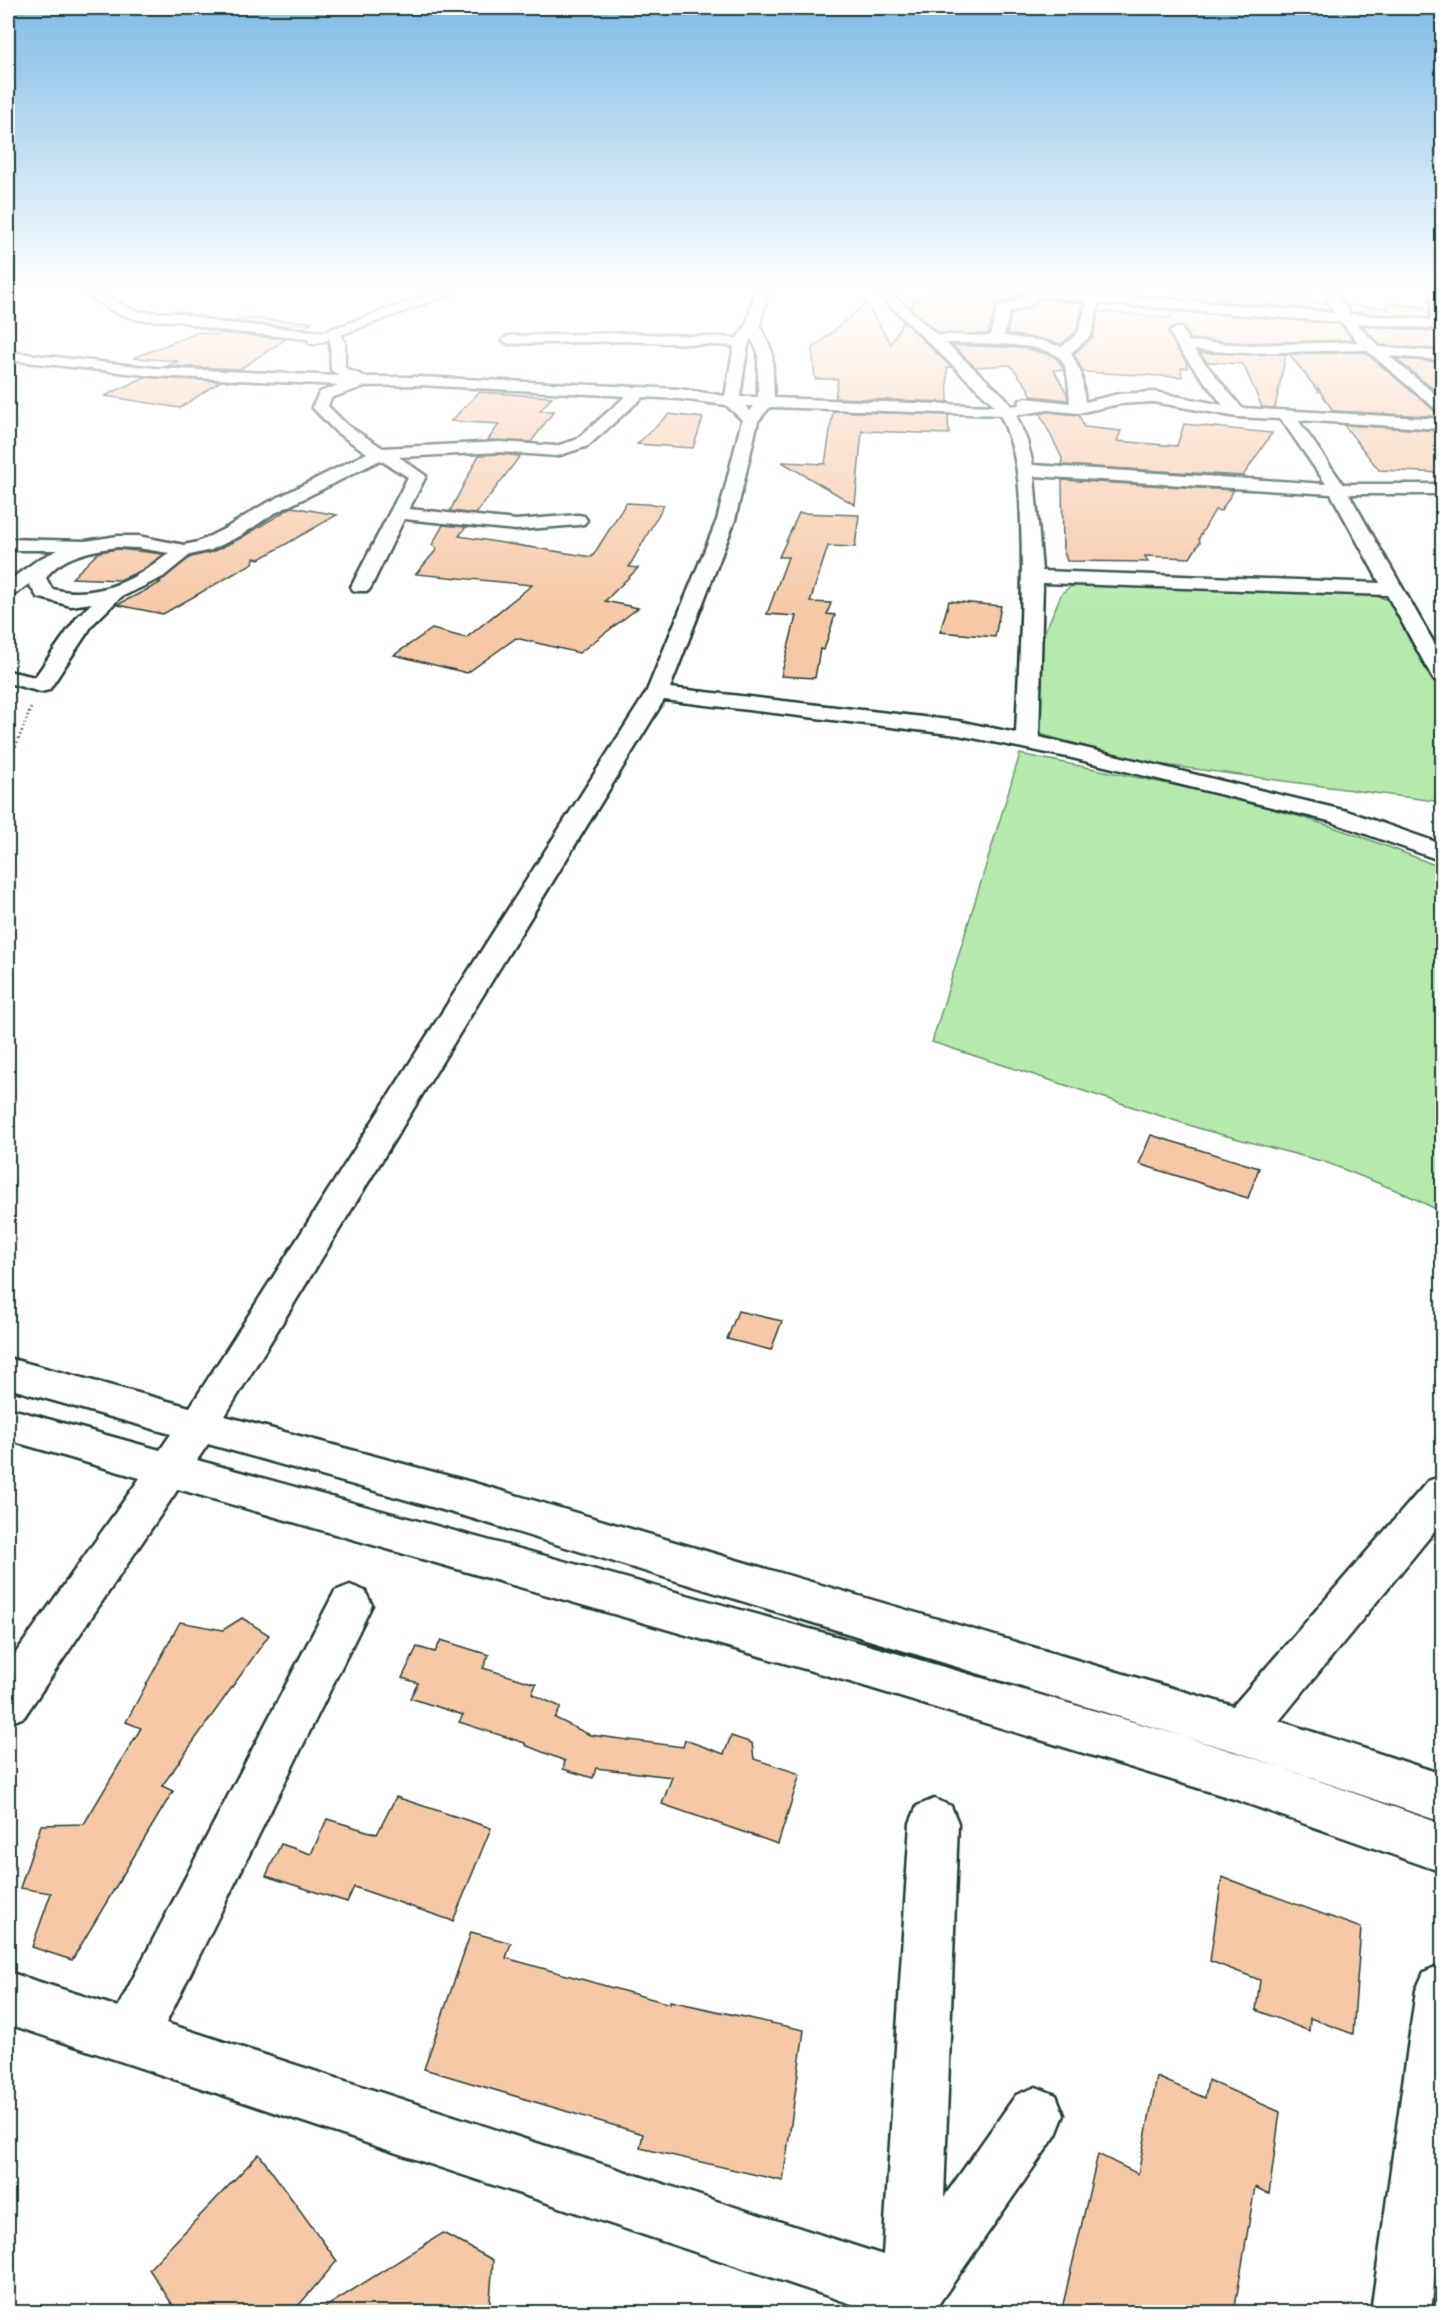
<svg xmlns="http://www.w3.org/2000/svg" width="1450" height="2320" font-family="Caveat,sans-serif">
<rect width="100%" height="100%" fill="#fff"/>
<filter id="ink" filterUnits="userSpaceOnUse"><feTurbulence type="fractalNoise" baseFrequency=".0167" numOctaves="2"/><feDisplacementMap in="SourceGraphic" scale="12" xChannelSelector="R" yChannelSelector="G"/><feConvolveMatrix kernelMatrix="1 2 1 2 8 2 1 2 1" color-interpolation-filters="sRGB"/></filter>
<g filter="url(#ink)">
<!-- green -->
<g fill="#b5eaac" stroke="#6a9470" stroke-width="1.5">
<polygon points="1093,583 1359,591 1389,600 1442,695 1442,802 1142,762 1036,733 1042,638 1062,593 1070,587"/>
<path d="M1020,754C1104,771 1188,786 1270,808C1329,824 1386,845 1442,868V1212L1403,1193L1325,1162L1204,1130L932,1042Z"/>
</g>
<!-- building -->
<g fill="#f7c8a6" stroke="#1f3d34" stroke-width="1.5">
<polygon points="934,292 1025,292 996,307 988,334 938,333 910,308 916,298 931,298"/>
<polygon points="1172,292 1311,292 1307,301 1327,303 1331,310 1172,298"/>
<polygon points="1041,298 1084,304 1080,310 1082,310 1076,332 1061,344 1042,339 1007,334 1011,314 1031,307"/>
<polygon points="866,303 891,344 903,321 951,367 947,368 948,402 835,398 838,379 815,379 812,349"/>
<polygon points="1387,303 1429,308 1429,318 1351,312 1347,305 1388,308"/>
<polygon points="1099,311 1171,318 1171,311 1340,324 1353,340 1246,343 1189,339 1184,328 1177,326 1169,330 1168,333 1187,363 1187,368 1181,368 1182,377 1083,372 1074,354 1093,337"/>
<polygon points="240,318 312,322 303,328 235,322"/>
<polygon points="1362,326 1443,332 1443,350 1380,345"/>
<polygon points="199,332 217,335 220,333 286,339 240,369 167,366 178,361 133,358"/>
<polygon points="952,345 1023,348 1051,355 1058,360 1063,368 1064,370 1054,370 1067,394 1068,400 1032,396 1026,385 1010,365 975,367"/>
<polygon points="1365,352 1436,412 1443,414 1443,417 1333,411 1318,388 1318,391 1289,354"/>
<polygon points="1199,353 1286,354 1275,408 1262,407 1243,364 1207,362"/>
<polygon points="1396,359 1443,362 1443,397"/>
<polygon points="145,377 155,378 221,381 180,408 105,396"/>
<polygon points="479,392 552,397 540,411 554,411 531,442 488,440 499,424 451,421"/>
<polygon points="833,411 948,415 949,434 862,431 855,505 782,462 825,464"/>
<polygon points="1048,412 1079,415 1084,427 1121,431 1117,441 1177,446 1184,424 1272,433 1243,476 1062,465 1062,458 1040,414"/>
<polygon points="669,414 703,418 693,448 637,444"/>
<polygon points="1344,425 1443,431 1443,473 1379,470"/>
<polygon points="500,454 520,456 476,514 450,511 479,455"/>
<polygon points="1062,480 1234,490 1221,511 1215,510 1199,538 1200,542 1190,558 1145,556 1148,562 1067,561 1063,549"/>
<polygon points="626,503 664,505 629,567 638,568 605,601 638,608 579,653 516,638 467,673 394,655 432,629 466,638 532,585 416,574 437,549 432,545 443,525 466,527 459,536 592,557"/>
<polygon points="292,507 337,515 260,559 254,558 253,563 163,614 117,605 162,582 157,582 191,557 212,552 241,538"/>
<polygon points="799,513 859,515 855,547 828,546 810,602 831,603 827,614 835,615 824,650 820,649 815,678 781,676 796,616 767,614 788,557 779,557"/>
<polygon points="118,549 164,554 142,570 120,580 72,578 99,552"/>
<polygon points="949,601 1001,606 995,637 940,632"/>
<polygon points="1151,1135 1259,1168 1248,1198 1139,1164"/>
<polygon points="738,1311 782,1321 771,1350 727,1339"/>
<polygon points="242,1618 269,1635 162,1786 173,1791 72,1960 32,1947 51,1893 20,1888 41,1825 84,1824 141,1728 126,1722 180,1622 223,1630"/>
<polygon points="441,1640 489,1655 483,1668 536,1684 532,1694 561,1707 555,1718 590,1735 683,1747 685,1740 724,1754 731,1736 752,1743 754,1759 800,1774 778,1844 662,1804 672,1777 596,1768 593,1778 563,1769 565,1761 525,1745 525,1743 459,1722 463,1715 410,1698 418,1683 402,1678 417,1647 435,1652"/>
<polygon points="396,1797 491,1828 453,1921 354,1887 347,1902 266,1876 281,1844 311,1854 327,1819 377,1834"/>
<polygon points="1222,1877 1361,1928 1353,2034 1310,2018 1309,2031 1256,2010 1260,1980 1210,1961"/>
<polygon points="471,1932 511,1943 506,1958 670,2004 670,2001 804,2030 783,2181 640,2148 643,2134 424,2069"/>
<polygon points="1157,2077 1205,2098 1208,2080 1280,2112 1269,2194 1255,2187 1234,2313 1061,2313 1098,2154 1138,2174"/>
<polygon points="259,2154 337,2261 292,2313 178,2313 149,2269"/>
<polygon points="443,2233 493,2260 489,2313 316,2313"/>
</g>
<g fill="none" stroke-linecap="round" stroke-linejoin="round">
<defs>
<g id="minor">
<path d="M83,292H99L126,307L140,312L180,313L216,322L323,332L437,292H456L341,335L345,342V368L366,377H419L680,389L725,396L734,346L625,341L509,344L502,340L509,336L625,333L737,338L746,326L755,292H767L760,326L772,352L774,398L995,406L876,292H890L937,335L990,336L998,308L1020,299L1029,292H1074L1335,313L1323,292H1336L1350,314L1431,320V292H1442V329L1356,323L1379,347L1442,352V360L1389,356L1442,400V412L1437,410L1366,350L1246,353L1194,350L1242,408L1442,419V429L1298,420L1343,484H1442V494H1349L1442,657V681L1434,680L1431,675L1387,595L1043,583L1039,737L1347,811L1442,844V861L1329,821L1072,758L958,735L664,700L225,1416L471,1482L1233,1706L1428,1481L1442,1476V1522L1279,1721L1442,1774V1822L1241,1754L471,1518L208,1444L197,1460L864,1644L1234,1751L1442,1824V1872L1234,1799L864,1686L178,1489L24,1717L8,1724V1664L140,1478L8,1440V1408L160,1450L171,1434L8,1388V1358L190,1407L646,693L717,520L742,420L726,405L680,399L643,397L588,446L557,456L500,452L399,457L426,476L409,509L516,520L578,515L584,516L587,520L584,524L578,525L516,530L404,519L371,587L368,591H354L351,587L408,477L380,460L273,514L240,536L211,550L190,555L163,577L121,597L93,624L49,690L41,692L8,683V671L35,677L78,616L92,603L71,606L37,597L29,584L15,594L8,596V581L39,559L58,550H8V539L85,541L118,536H138L184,545L198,542L226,528L261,506L367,453L336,432L312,407L320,392L339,385L155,376L8,360V352L155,368L340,376L331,370L330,339L314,344L309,343L308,339L216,330L180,321L139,320L116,313ZM1040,296L1087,302L1078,333L1062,347L1042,341L1004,336L1009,312L1030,305ZM1099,303L1341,322L1358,342L1246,345L1188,341L1182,329L1177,328L1170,332L1178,348L1223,405L1154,392L1119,394L1085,402L1081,373L1071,353L1091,335ZM751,338L758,352V397H740C742,385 747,343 751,338ZM946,343C970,344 1044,341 1060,358C1069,368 1069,390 1070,403L1025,398L1020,400L1019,405L1011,406L1005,397ZM419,385L626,396L576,440L556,446L500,442L383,448L347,425L328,406L331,398L365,386ZM1154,402L1237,417L1281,419L1326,484L1033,465L1027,441L1016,415L1048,410L1078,413L1119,404ZM745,406H754L750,411ZM770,407L1000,415C1017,448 1020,487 1021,522C1024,593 1019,663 1016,733L958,721L670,688L735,520L758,421ZM1034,476L1331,494L1380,583L1042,571ZM118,547L138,548L169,553C136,580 96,600 52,589L46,578C60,556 93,550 118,547Z"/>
<polygon points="350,1585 365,1591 372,1605 166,2023 883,2255 910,1823 917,1806 934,1799 951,1806 958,1823 944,2197 1016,2095 1036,2087 1056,2095 1064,2115 1056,2135 933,2312 876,2312 8,2024 8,1972 118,2007 335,1591"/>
<polygon points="1442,1964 1442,2212 1431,2312 1371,2312 1416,1990 1424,1972"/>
</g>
</defs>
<!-- minor casing -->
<use href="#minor" stroke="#1f3d34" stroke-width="5"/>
<!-- path -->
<polyline stroke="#1f3d34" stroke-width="3" stroke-dasharray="1 3" stroke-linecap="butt" points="8,765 31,708"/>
<!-- minor -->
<use href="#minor" fill="#fff" fill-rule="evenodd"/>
</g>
</g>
<!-- sky -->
<linearGradient id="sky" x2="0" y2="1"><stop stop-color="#80bbe7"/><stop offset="0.47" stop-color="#fff"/><stop offset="1" stop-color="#fff" stop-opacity="0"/></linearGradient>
<rect width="1450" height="617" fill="url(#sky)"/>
<!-- margin -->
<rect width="1450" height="2320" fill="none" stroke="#fff" stroke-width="30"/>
<rect x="15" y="15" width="1420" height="2290" fill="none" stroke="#1f3d34" stroke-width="2" filter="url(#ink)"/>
</svg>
